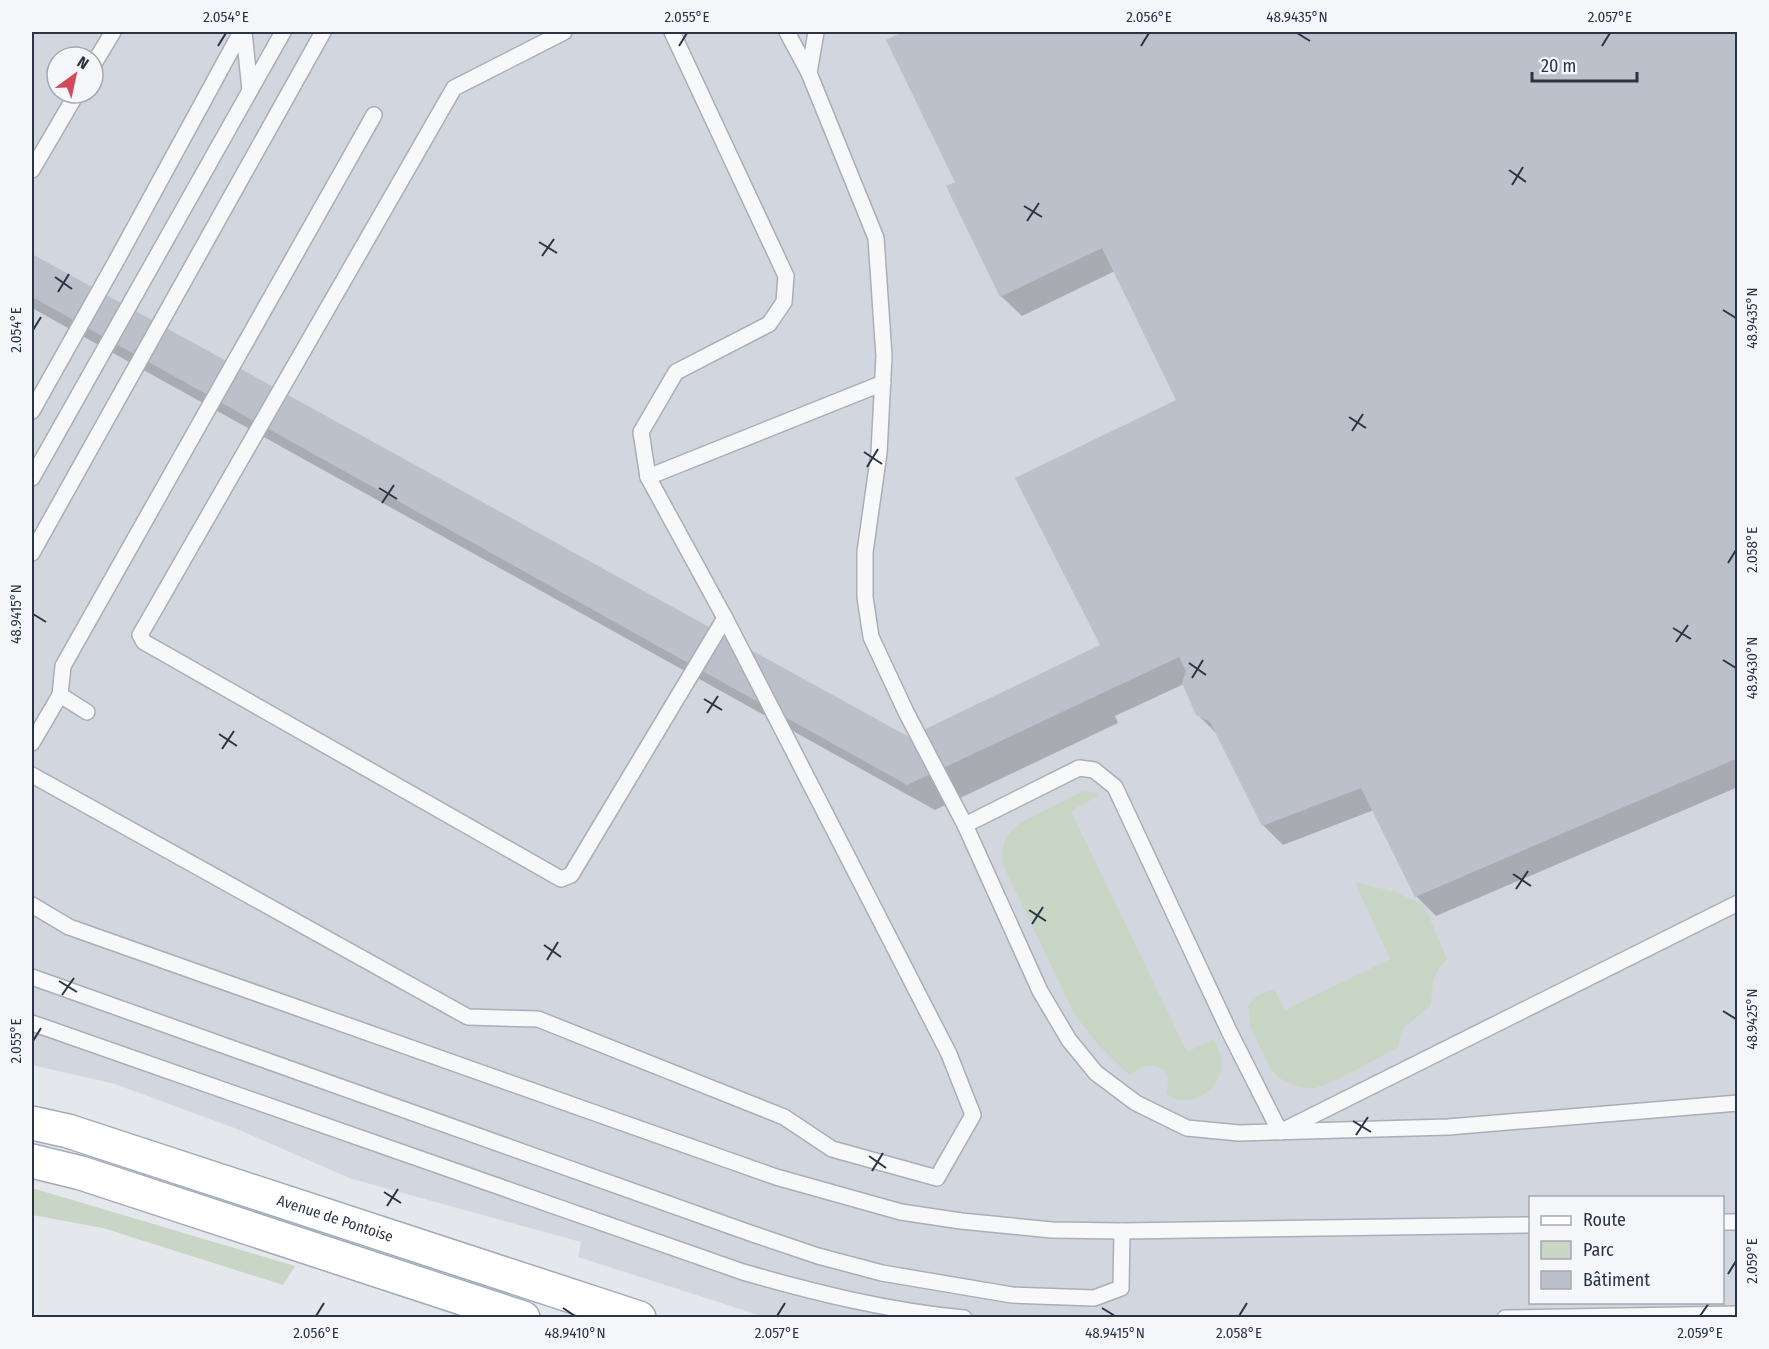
<svg xmlns="http://www.w3.org/2000/svg" width="1769" height="1349" font-family="'Fira Sans Condensed',sans-serif">
<rect width="100%" height="100%" fill="#e4e7ec"/>
<!-- built -->
<path fill="#d2d6de" fill-rule="evenodd" d="M32,32H1737V1317H765L578,1257L581,1242L352,1179L237,1129L115,1084L32,1065ZM57,57H93V93H57ZM1530,1198H1722V1302H1530Z"/>
<!-- green -->
<g fill="#c9d6c5">
<path d="M1083,791L1097,793L1098,796L1071,811L1187,1052L1214,1039C1217,1047 1223,1057 1222,1066C1219,1092 1188,1111 1166,1093C1175,1066 1150,1057 1130,1075C1107,1055 1089,1036 1073,1011L1004,867C997,833 1017,824 1044,811C1057,804 1070,798 1083,791Z"/>
<path d="M1355,882L1395,892L1424,905L1447,959C1429,978 1435,982 1430,1006L1402,1029L1398,1047L1337,1080L1313,1089L1300,1087L1279,1078L1271,1070L1251,1028L1248,1006C1256,997 1262,990 1275,991L1285,1010L1390,959Z"/>
<polygon points="32,1188 295,1266 283,1285 103,1228 32,1215"/>
</g>
<!-- shadow -->
<polygon fill="#0003" points="907,32 1738,32 1738,787 1436,916 1416,896 1374,810 1283,845 1263,825 1218,735 1197,714 1184,684 1115,716 1118,723 935,810 32,308 32,256 908,739 1102,646 1178,401 1115,271 1022,316 1001,296 957,182 888,41"/>
<!-- building -->
<polygon fill="#bbc0ca" points="903,32 1738,32 1738,758 1415,897 1361,788 1262,826 1210,722 1196,715 1182,683 1186,671 1179,657 907,785 32,297 32,254 909,737 1100,645 1015,478 1176,400 1102,248 1000,297 946,186 955,182 886,40"/>
<g fill="none" stroke-linecap="round" stroke-linejoin="round">
<defs>
<g id="service">
<polyline points="244,32 250,90"/>
<polyline points="564,32 454,88 140,635 144,642 561,879 571,875 725,618 648,477 641,432 676,372 769,324 784,302 786,276 672,32"/>
<polyline points="787,32 809,73"/>
<polyline points="816,32 809,73 876,238 884,356 879,453 865,552 865,597 871,637 906,712 965,825 1040,991 1069,1040 1096,1073 1136,1103 1187,1128 1239,1133 1448,1127 1738,1103"/>
<polyline points="93,65 113,32"/>
<polyline points="32,170 77,93"/>
<polyline points="32,411 119,256 241,32"/>
<polyline points="648,477 883,383"/>
<polyline points="32,478 283,32"/>
<polyline points="32,553 323,32"/>
<polyline points="60,695 63,666 374,115"/>
<polyline points="32,743 60,695 87,712"/>
<polyline points="32,775 468,1017 538,1019 784,1117 832,1149 937,1178 973,1115 949,1054 725,618"/>
<polyline points="965,825 1079,768 1094,770 1115,787 1229,1031 1280,1132 1738,903"/>
<polyline points="32,905 69,927 776,1177 901,1212 961,1221 1052,1230 1122,1231 1530,1225"/>
<polyline points="32,977 750,1233 818,1256 882,1273 1012,1295 1094,1298 1121,1288 1122,1231"/>
<path d="M32,1023L743,1272C816,1293 889,1311 964,1318"/>
<polyline points="1722,1222 1738,1222"/>
<polyline points="1505,1318 1738,1314"/>
</g>
<g id="primary">
<path id="s1" d="M32,1123L68,1131L639,1318"/>
<polyline points="32,1161 81,1173 523,1318"/>
</g>
</defs>
<!-- service casing -->
<use href="#service" stroke="#a9aeb7" stroke-width="18"/>
<!-- primary casing -->
<use href="#primary" stroke="#a3abb8" stroke-width="36"/>
<!-- service -->
<use href="#service" stroke="#f7f8fa" stroke-width="15"/>
<!-- primary -->
<use href="#primary" stroke="#fff" stroke-width="33"/>
</g>
<!-- ticks -->
<path fill="none" stroke="#2b3445" stroke-width="2" d="M1297,33L1310,41M218,46L226,33M679,46L687,33M1141,46L1149,33M1602,46L1610,33M1509,170L1526,182M1512,185L1523,167M1024,206L1042,217M1027,221L1039,203M539,242L557,253M542,256L554,239M55,277L72,289M58,292L69,274M1723,310L1736,318M33,330L41,317M1349,417L1366,428M1352,431L1363,414M864,452L882,464M867,467L878,449M379,488L397,499M382,503L394,485M1728,563L1736,550M33,614L46,622M1673,628L1691,639M1676,642L1688,625M1723,660L1736,668M1189,663L1206,675M1192,678L1203,660M704,699L722,710M707,713L718,696M219,734L237,746M222,749L234,731M1513,874L1531,886M1516,889L1528,871M1029,910L1046,921M1032,924L1043,907M544,945L561,957M547,960L558,942M59,981L77,992M62,995L74,978M1723,1011L1736,1019M33,1041L41,1028M1353,1121L1371,1132M1356,1135L1368,1117M869,1156L886,1168M872,1171L883,1153M384,1192L401,1203M387,1206L398,1189M1728,1274L1736,1261M563,1308L575,1316M1102,1308L1115,1316M316,1316L324,1303M777,1316L785,1303M1239,1316L1247,1303M1700,1316L1709,1303"/>
<g text-anchor="middle" stroke-width="6" stroke-linejoin="round" paint-order="stroke">
<!-- street labels -->
<g font-size="15" fill="#2b3445" stroke="#f4f6f9">
<text dy="5" stroke="none"><textPath href="#s1" startOffset="318">Avenue de Pontoise</textPath></text>
</g>
</g>
<!-- border -->
<rect width="1769" height="1349" fill="none" stroke="#f4f6f9" stroke-width="66"/>
<!-- legend -->
<rect x="1529" y="1196" width="195" height="108" fill="#f4f6f9" stroke="#a4a8b1" stroke-width="1.5"/>
<rect x="1541" y="1216" width="30" height="9" fill="#ffffff" stroke="#a4a8b1" stroke-width="1.5"/>
<text x="1583" y="1226" font-size="18" fill="#2b3445">Route</text>
<rect x="1541" y="1241" width="30" height="18" fill="#c9d6c5" stroke="#a4a8b1" stroke-width="1.5"/>
<text x="1583" y="1256" font-size="18" fill="#2b3445">Parc</text>
<rect x="1541" y="1271" width="30" height="18" fill="#bbc0ca" stroke="#a4a8b1" stroke-width="1.5"/>
<text x="1583" y="1286" font-size="18" fill="#2b3445">Bâtiment</text>
<!-- north arrow -->
<g transform="translate(75 75) rotate(33)"><circle r="28" fill="#f4f6f9" stroke="#a4a8b1" stroke-width="1.5"/>
<path d="M0-4.5L10 22L0 15L-10 22Z" fill="#d1495b"/>
<text y="-9" font-size="16" font-weight="bold" text-anchor="middle" fill="#2b3445">N</text>
</g>
<!-- scale -->
<path d="M1532 72v9h105v-9" fill="none" stroke="#2b3445" stroke-width="3"/>
<text x="1541" y="72" font-size="18" fill="#2b3445" stroke="#f4f6f9" stroke-width="4.5" paint-order="stroke">20 m</text>
<rect x="33" y="33" width="1703" height="1283" fill="none" stroke="#2b3445" stroke-width="2"/>
<g font-size="15" text-anchor="middle" fill="#2b3445">
<text x="226" y="22">2.054°E</text>
<text x="687" y="22">2.055°E</text>
<text x="1149" y="22">2.056°E</text>
<text x="1297" y="22">48.9435°N</text>
<text x="1610" y="22">2.057°E</text>
<text transform="translate(1752 318) rotate(-90)" y="5">48.9435°N</text>
<text transform="translate(16 330) rotate(-90)" y="5">2.054°E</text>
<text transform="translate(1752 550) rotate(-90)" y="5">2.058°E</text>
<text transform="translate(16 614) rotate(-90)" y="5">48.9415°N</text>
<text transform="translate(1752 668) rotate(-90)" y="5">48.9430°N</text>
<text transform="translate(1752 1019) rotate(-90)" y="5">48.9425°N</text>
<text transform="translate(16 1041) rotate(-90)" y="5">2.055°E</text>
<text transform="translate(1752 1261) rotate(-90)" y="5">2.059°E</text>
<text x="316" y="1338">2.056°E</text>
<text x="575" y="1338">48.9410°N</text>
<text x="777" y="1338">2.057°E</text>
<text x="1115" y="1338">48.9415°N</text>
<text x="1239" y="1338">2.058°E</text>
<text x="1700" y="1338">2.059°E</text>
</g>
</svg>
